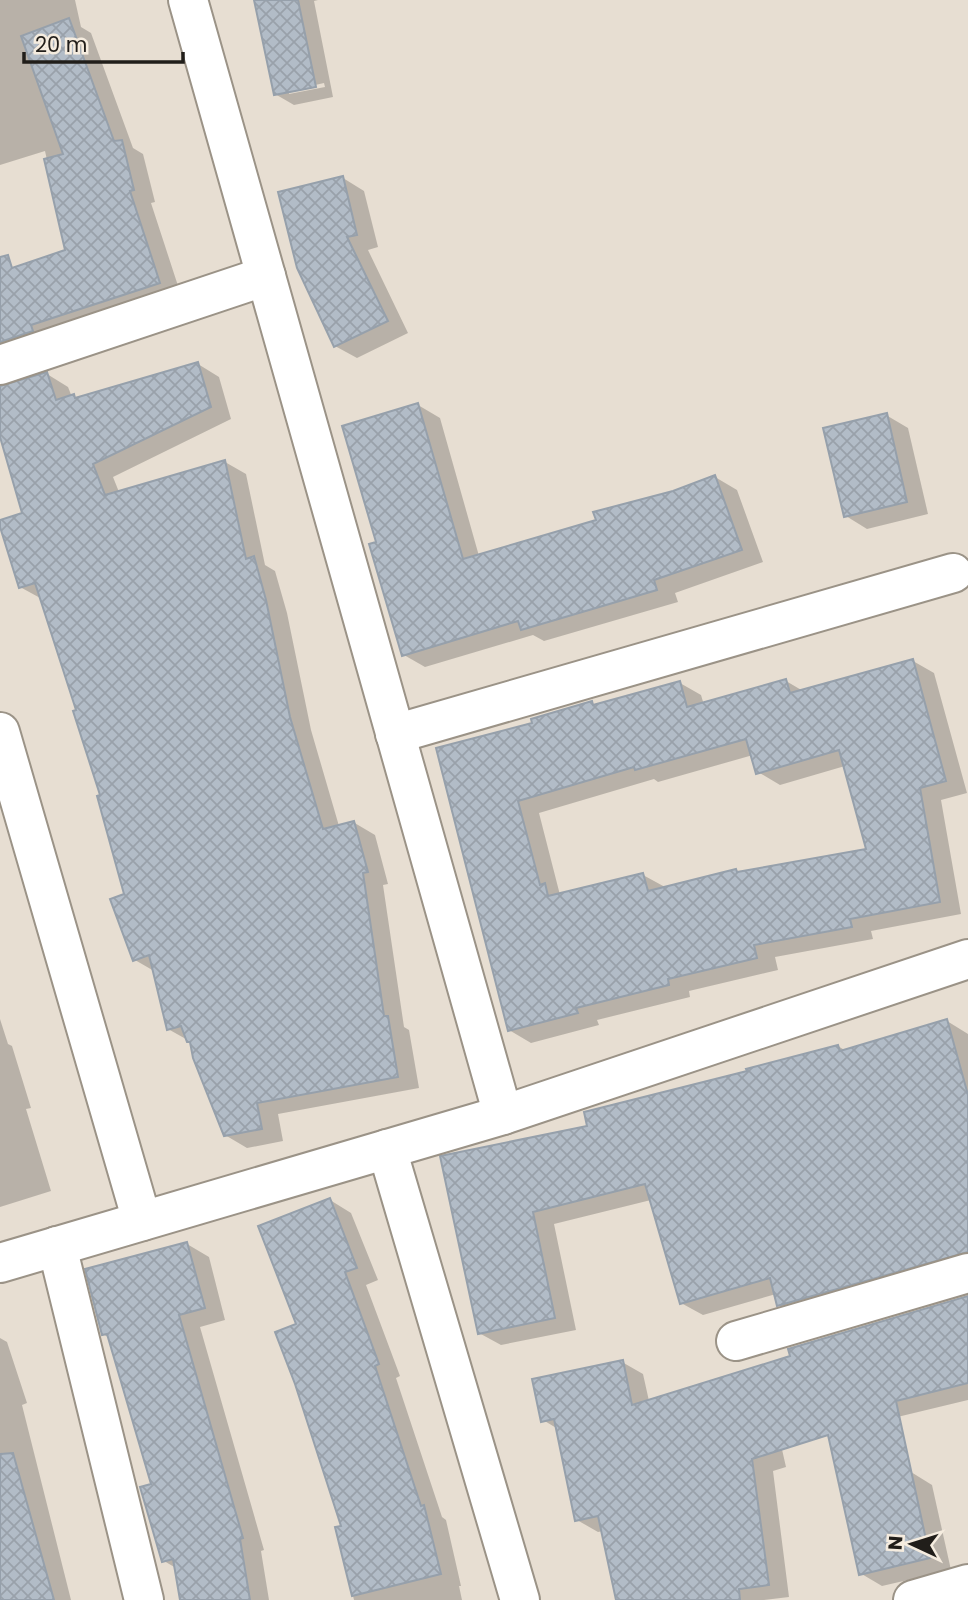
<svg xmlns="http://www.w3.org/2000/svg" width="968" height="1600" font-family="Poppins,sans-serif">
<defs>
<pattern id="building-cross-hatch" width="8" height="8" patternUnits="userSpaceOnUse" patternTransform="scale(1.75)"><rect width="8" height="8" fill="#b2bcc7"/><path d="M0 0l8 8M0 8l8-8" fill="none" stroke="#99a1aa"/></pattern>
</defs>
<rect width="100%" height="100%" fill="#e7ded2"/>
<!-- shadow -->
<g fill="#0003" fill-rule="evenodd">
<polygon points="0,0 75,0 81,27 91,33 133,148 143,154 155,202 151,203 181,295 0,354 0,274 67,251 45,151 0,165"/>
<path d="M255,0H318L314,1L333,97L294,105L275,94ZM324,83L325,87L289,94V91Z"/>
<polygon points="343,178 364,191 378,247 368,250 408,333 357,358 335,346"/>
<polygon points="198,364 219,377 231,419 113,477 119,492 225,462 246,474 265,565 275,571 287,613 311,730 339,826 353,822 375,835 388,884 383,885 404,1027 409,1030 419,1088 278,1114 283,1141 247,1148 225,1135 193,1043 168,1029 154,971 135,960 126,895 79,711 42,599 20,587 24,514 0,431 0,418 47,374 68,387 72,397 79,399"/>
<polygon points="418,405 440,418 479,556 598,521 715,477 737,490 763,562 675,593 678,602 544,641 533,635 425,667 404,655 378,543"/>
<polygon points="886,415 908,428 928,514 867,529 846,516"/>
<path d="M913,661L934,673L967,793L941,800L961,914L871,931L873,939L775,957L778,970L689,991L690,997L597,1020L599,1025L531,1043L509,1030L438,749L535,724L592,703L597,706L680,683L701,695L704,705L786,681L803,691ZM753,755L758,772L780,785L845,766L868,850L739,873L736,871L665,887L643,875L560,895L539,813L654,779L658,782Z"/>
<polygon points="0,1019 8,1044 12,1046 31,1108 26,1109 51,1191 0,1207"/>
<polygon points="947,1021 968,1034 968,1268 801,1318 779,1305 776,1294 703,1315 681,1303 651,1200 554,1224 576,1330 501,1345 479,1333 442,1158 590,1127 749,1072 838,1046 846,1051"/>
<polygon points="330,1200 351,1213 378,1280 366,1285 400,1376 396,1378 442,1517 446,1520 461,1586 459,1586 462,1600 354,1600 337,1529 343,1527 298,1325"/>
<polygon points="187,1244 209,1257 225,1320 200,1327 264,1550 261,1551 269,1600 182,1600 176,1568 164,1561 153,1485 111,1339 103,1334"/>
<polygon points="968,1298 968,1400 781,1445 786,1467 773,1471 789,1597 764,1600 618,1600 603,1531 598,1532 577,1520 558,1429 543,1420 622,1362 643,1374 649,1401 792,1357"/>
<polygon points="0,1338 7,1342 27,1403 22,1405 71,1600 0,1600"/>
<polygon points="911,1472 932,1485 951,1570 882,1586 860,1573"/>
</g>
<!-- building -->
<g fill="url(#building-cross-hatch)" stroke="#96a0ab" stroke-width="2" fill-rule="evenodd">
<polygon points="254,0 298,0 316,87 274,95"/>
<polygon points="69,18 114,141 122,140 134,190 130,191 160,283 31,325 33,331 0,342 0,257 8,255 12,268 65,250 44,159 63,154 21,36"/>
<polygon points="343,176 357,235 347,237 388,321 334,347 297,268 278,192"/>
<polygon points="198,362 211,407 93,464 105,495 225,460 246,559 254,556 266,600 290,717 323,829 354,821 368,872 363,873 384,1016 388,1016 398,1077 257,1103 262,1129 224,1136 193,1058 190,1042 187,1042 181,1026 167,1030 149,955 133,961 110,899 124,894 97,796 100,795 73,711 76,710 35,583 19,588 0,527 0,520 22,513 0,437 0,386 47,372 56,400 74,394 75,398"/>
<polygon points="418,403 463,559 596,520 593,512 673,491 715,475 742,550 654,580 657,590 521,630 518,621 402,656 369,544 376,542 342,426"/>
<polygon points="887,413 907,502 844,517 823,428"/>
<path d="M913,659L946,781L920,788L940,902L850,919L852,927L754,945L757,958L668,979L669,985L576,1008L578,1013L508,1031L436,748L532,723L531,719L592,701L593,705L680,681L687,707L786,679L790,693ZM746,739L756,774L839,750L866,849L737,872L736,869L648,891L643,873L548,896L545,883L540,885L518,801L634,767L635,770Z"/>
<polygon points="947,1019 968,1095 968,1252 777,1306 770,1278 680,1304 645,1184 533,1212 555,1318 478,1334 440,1156 587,1126 584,1112 747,1071 746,1069 838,1045 840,1051"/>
<polygon points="330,1198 357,1268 345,1272 379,1364 375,1366 421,1506 424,1505 441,1574 352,1596 335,1527 341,1526 295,1384 275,1332 296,1324 258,1226"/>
<polygon points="187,1242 205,1308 179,1315 243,1538 240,1539 250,1600 180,1600 173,1559 162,1562 140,1487 151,1484 107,1334 102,1335 85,1269"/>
<polygon points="968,1296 968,1383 896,1401 930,1558 859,1575 828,1435 752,1459 769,1585 739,1589 740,1600 616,1600 598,1516 575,1521 554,1419 541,1422 532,1379 623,1360 632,1405 790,1356 788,1349"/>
<polygon points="13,1453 54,1600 0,1600 0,1454"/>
</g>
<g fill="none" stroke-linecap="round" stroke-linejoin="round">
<defs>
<g id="minor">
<polyline points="188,0 503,1115"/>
<polyline points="0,365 266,276"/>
<polyline points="0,732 142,1221"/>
<polyline points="395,734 953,573"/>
<polyline points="387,1149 520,1600"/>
<polyline points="57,1246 144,1600"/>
<polyline points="0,1263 503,1115 968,959"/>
<polyline points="736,1341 968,1273"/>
<polyline points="913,1600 968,1584"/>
</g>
</defs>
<!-- minor casing -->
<use href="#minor" stroke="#9b9387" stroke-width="42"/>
<!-- minor -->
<use href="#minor" stroke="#fff" stroke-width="38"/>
</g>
<!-- north arrow -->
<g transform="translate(912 1544) rotate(274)" stroke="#f5ecdf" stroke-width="5" paint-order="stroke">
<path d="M0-5L12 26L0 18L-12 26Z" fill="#211e1a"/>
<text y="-10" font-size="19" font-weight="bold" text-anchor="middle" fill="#211e1a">N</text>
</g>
<!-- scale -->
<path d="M24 52v10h159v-10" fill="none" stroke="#211e1a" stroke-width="3.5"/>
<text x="35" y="52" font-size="21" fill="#211e1a" stroke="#f5ecdf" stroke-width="5" paint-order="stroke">20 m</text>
</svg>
